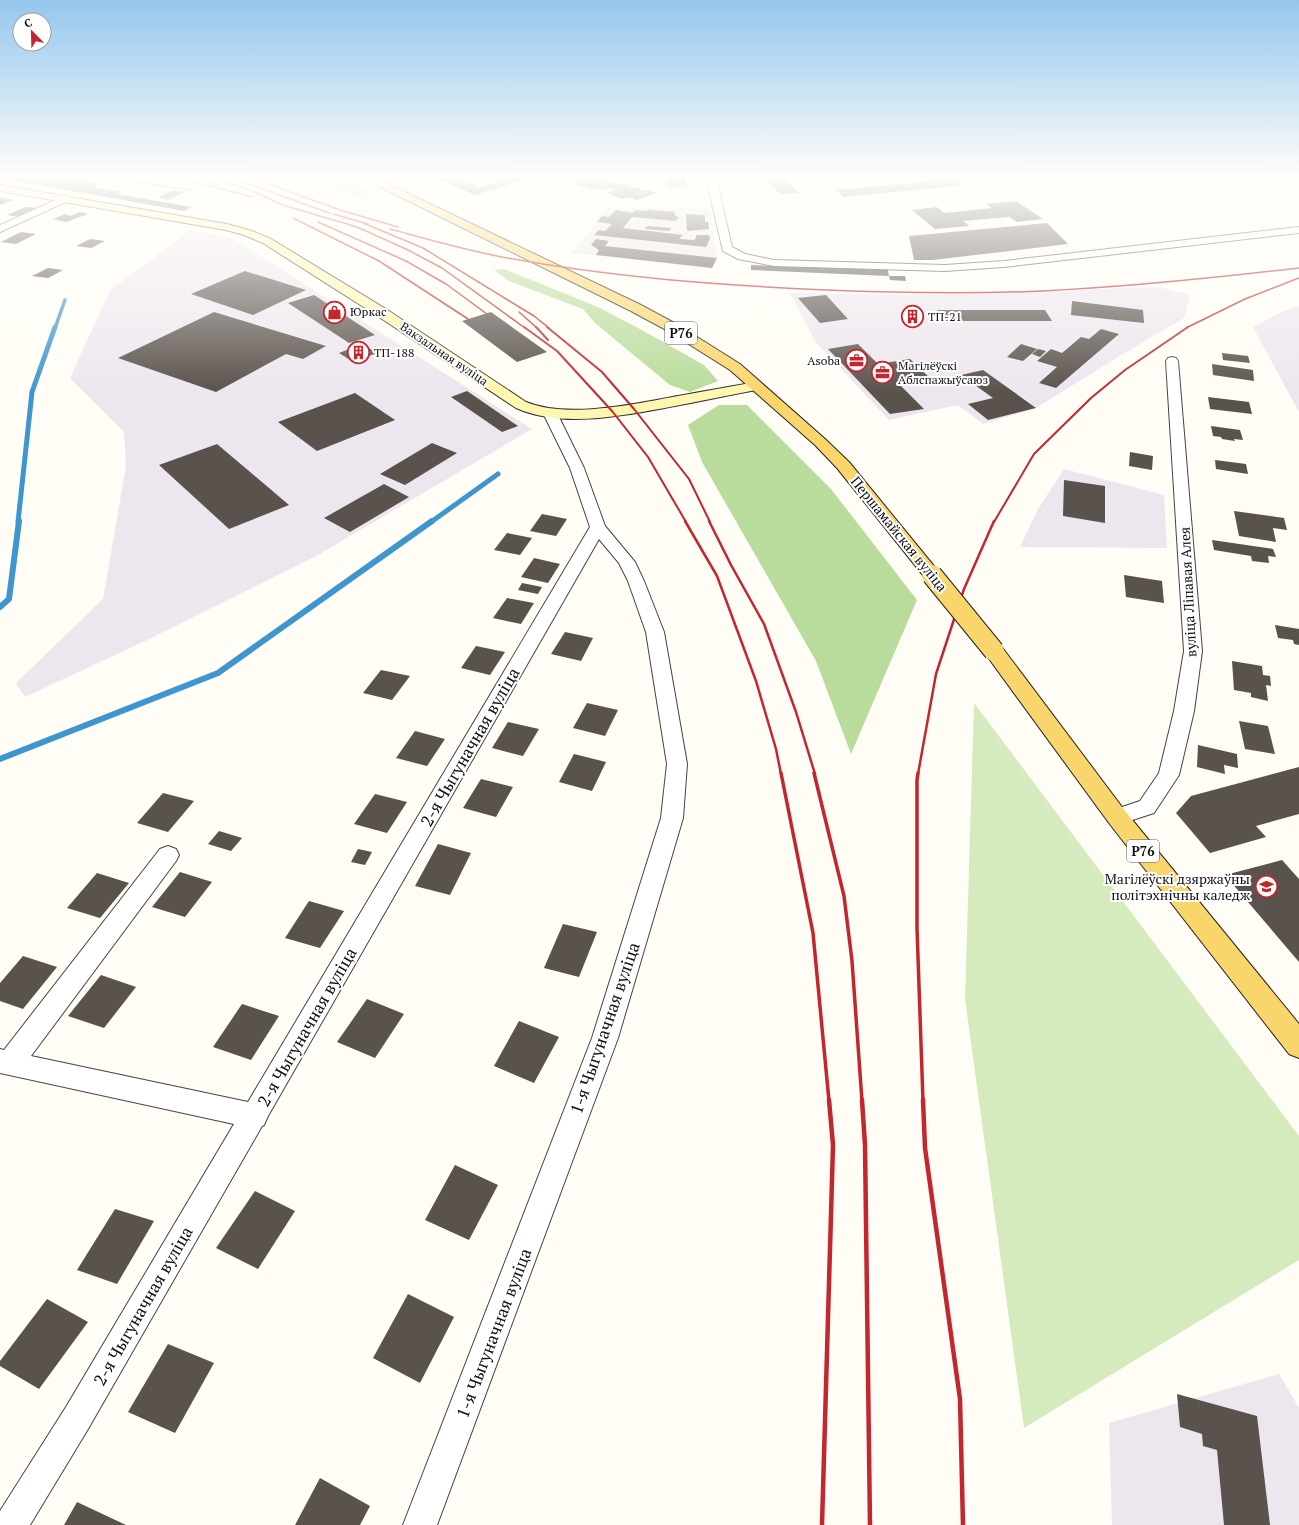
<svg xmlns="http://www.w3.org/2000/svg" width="1299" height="1525" font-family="'PT Serif',serif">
<rect width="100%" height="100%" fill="#fffdf5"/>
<!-- industrial -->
<g fill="#eee6ef">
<polygon points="608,208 710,208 717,258 712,268 572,253"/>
<polygon points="191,230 232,238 532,429 318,555 143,642 25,697 16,683 103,599 126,466 124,432 70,378 110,290"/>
<polygon points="1159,287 1190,295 1184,318 1123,354 1036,408 983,424 958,405 889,420 815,341 790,293 939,295"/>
<polygon points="1299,306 1299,412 1253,327 1282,312"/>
<polygon points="1064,469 1164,495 1167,548 1020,547 1037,511"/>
<polygon points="1279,1374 1299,1408 1299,1525 1112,1525 1109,1423"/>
</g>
<!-- green -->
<g fill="#d5ebbd">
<polygon points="302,178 344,178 376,195 364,199"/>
<polygon points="974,703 1299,1136 1299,1260 1024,1428 965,999"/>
</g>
<!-- forest -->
<g fill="#b9dc9c">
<polygon points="504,269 598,307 640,329 704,365 718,381 690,392 670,385 595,323 583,309 509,281 494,270"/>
<polygon points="719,405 747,405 831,489 917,600 851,754 816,661 702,462 688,425"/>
</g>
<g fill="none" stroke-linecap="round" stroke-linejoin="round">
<!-- stream-far2 -->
<polyline stroke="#3f96cf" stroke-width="3.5" points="55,328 65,300"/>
<!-- stream-far1 -->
<g stroke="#3f96cf" stroke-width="5">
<polyline points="18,522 32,392 55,327"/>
<polyline points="431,522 498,474"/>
</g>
<!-- stream -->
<g stroke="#3f96cf" stroke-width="6">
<polyline points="0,607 9,599 19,521"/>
<polyline points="0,759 218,673 432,521"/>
</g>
</g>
<!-- building -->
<g fill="#5a524d">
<polygon points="0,178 43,178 48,179 34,185"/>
<polygon points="56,178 67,178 99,184 93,187 122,192 117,194 192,207 184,211 39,185"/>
<polygon points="447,178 462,178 461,179 480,187 508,178 527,179 475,195 440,180"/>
<polygon points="576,178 605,178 608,179 604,180 616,183 614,184 617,185 625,183 632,185 628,187 632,188 637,187 644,191 648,190 657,193 637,200 629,197 622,199 607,193 615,190 610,188 603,190 596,188 590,189 575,184 579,183 571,180"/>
<polygon points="665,178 686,178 687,187 666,187"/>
<polygon points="764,178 784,178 799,193 780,194"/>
<polygon points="954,179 964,185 844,197 836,190"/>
<polygon points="174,190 185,192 168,200 158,197"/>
<polygon points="0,197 13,200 0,205"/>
<polygon points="1016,201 1043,219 1017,222 1009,217 963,221 969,226 935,229 912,210 937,207 944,213 992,208 986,204"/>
<polygon points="25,207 38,208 20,217 7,215"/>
<polygon points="616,210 633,213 635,210 646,211 648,210 675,212 674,214 676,215 675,216 679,217 675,221 632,217 623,228 683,235 679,239 694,240 696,238 696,235 709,235 710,239 706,247 594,235 599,230 605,231 612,224 597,222 602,216 609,217"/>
<polygon points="80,212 88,214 66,222 53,219 65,214 70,216"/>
<polygon points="686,214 705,215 705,222 708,222 709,229 687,231"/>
<polygon points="1047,223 1068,244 933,260 914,260 909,236"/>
<polygon points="647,226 671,228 669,231 645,229"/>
<polygon points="21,232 36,234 16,244 1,242"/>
<polygon points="90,239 105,241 91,248 76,246"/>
<polygon points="596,239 609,241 605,246 717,258 712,268 596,255 599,250 591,245"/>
<polygon points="751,265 888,270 889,276 751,270"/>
<polygon points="48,268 63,270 48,278 32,276"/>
<polygon points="245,271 306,290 253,315 191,294"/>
<polygon points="889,276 905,276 906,281 890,280"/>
<polygon points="314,295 375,335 349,343 288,303"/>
<polygon points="826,295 848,319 820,323 798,298"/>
<polygon points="1072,301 1143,310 1144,323 1071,315"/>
<polygon points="937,310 1045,310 1052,321 942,321"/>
<polygon points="214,312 326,346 303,359 286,354 216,392 118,358"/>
<polygon points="491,312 547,352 517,362 462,321"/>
<polygon points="913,312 923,321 913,322 903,314"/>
<polygon points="1101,329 1119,334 1056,388 1039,383 1057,367 1037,361 1051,349 1062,353 1081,337 1089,339"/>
<polygon points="362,344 377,353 353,362 339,353"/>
<polygon points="858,344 878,364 910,359 933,381 901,386 924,409 890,414 828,349"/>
<polygon points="1021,344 1037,349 1023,361 1007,357"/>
<polygon points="1038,349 1046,351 1040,357 1032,354"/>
<polygon points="1222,353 1248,356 1250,363 1223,360"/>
<polygon points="1212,364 1253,370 1254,381 1213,375"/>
<polygon points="983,370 1036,408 988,420 968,404 993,398 961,375"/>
<polygon points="467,391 518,426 502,432 451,397"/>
<polygon points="355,393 395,420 317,451 278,422"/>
<polygon points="1208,397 1249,402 1252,414 1210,409"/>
<polygon points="1211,426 1240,430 1243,440 1234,439 1235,441 1222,439 1221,437 1213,436"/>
<polygon points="432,443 457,453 405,485 380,474"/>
<polygon points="217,444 289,505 229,529 159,465"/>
<polygon points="1130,452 1153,456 1152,470 1129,466"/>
<polygon points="1215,460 1246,464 1248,474 1216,469"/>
<polygon points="1064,480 1105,486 1105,523 1063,516"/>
<polygon points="384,484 409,497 350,532 324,518"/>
<polygon points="1234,511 1284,518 1287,530 1273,528 1276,542 1239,536"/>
<polygon points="542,514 567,519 556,536 530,531"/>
<polygon points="507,533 532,538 520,555 494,550"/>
<polygon points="1212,540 1273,549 1276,557 1268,556 1269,563 1252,561 1251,556 1214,550"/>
<polygon points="534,558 560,564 548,583 521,577"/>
<polygon points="1124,575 1162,581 1164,603 1126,597"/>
<polygon points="522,583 542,587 538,594 518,590"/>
<polygon points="507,598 534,603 521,624 493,618"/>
<polygon points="1275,625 1299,629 1299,645 1294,644 1293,640 1278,638"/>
<polygon points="565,632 593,638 581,661 551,654"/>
<polygon points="476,646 505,652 490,675 461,668"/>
<polygon points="1232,661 1262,666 1263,675 1270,676 1271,686 1266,685 1268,701 1251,697 1251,693 1234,690"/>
<polygon points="381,670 410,676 392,700 363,693"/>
<polygon points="587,703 618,710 605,736 573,728"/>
<polygon points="1239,721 1268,726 1275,754 1245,749"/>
<polygon points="508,722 539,729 523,756 492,748"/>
<polygon points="415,731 445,739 427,766 396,758"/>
<polygon points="1198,745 1237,754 1238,768 1224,765 1225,774 1197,767"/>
<polygon points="574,754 606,762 592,791 559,782"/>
<polygon points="1299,767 1299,814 1256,826 1266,837 1210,853 1176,813 1191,796"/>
<polygon points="481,779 513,787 496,817 463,808"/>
<polygon points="163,793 194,801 168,832 137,823"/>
<polygon points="375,794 407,802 387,833 354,824"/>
<polygon points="219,831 242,838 231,851 208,844"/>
<polygon points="438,844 471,853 450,895 415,886"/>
<polygon points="358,849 372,852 365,865 351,862"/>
<polygon points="1282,860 1299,879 1299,962 1225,875"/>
<polygon points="180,872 212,882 185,917 152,907"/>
<polygon points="97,873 129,883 100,918 67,908"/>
<polygon points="309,901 344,911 320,948 285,938"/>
<polygon points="563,924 597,932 579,977 544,968"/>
<polygon points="23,956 57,967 23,1009 0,1001 0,983"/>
<polygon points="101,975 136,987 104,1028 68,1016"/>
<polygon points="367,999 404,1014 375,1058 337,1042"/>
<polygon points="242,1004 279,1016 251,1060 213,1047"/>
<polygon points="519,1021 559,1037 534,1083 494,1066"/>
<polygon points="455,1165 498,1185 469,1240 425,1220"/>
<polygon points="255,1191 295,1211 258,1269 216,1248"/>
<polygon points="115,1209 154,1221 117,1284 77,1270"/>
<polygon points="408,1294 454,1317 420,1383 373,1358"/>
<polygon points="47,1299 88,1322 39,1389 0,1366 0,1361"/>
<polygon points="168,1344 214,1363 175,1433 128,1412"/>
<polygon points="1177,1394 1257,1416 1270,1525 1224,1525 1217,1450 1203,1446 1202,1434 1180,1427"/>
<polygon points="320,1478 370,1506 360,1525 295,1525"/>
<polygon points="77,1502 126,1525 64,1525"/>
</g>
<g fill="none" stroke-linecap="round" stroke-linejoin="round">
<defs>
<g id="street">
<polygon points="706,178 716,178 732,247 745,254 774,260 945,265 1004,261 1299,227 1299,233 1004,267 945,271 774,266 738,259 723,251"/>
<polygon points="67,195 72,198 70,200 0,232 0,225"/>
<polygon points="1172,357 1176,358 1178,361 1202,651 1194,711 1179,775 1154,813 1117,825 1110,823 1106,817 1110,811 1140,801 1159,773 1174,711 1184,651 1166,361 1168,358"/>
<polygon points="550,409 555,410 557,413 584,468 605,526 635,562 644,581 664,632 687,764 683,818 618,1038 437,1525 403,1525 592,1038 661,818 667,764 646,632 628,581 619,563 599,539 268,1116 264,1125 262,1126 88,1429 30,1525 0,1525 0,1511 66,1407 234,1124 0,1073 0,1049 4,1050 160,849 168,846 176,849 179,855 176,861 31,1056 248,1102 590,527 570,468 543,413 545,410"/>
</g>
<path id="secondary" d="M0,185L227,224L252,231L271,239L386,309L526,402C567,419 635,404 678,396C704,391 730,387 756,382L761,383L763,386L761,389L756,390C729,395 702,401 675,406C626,415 563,429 516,408L376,315L263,243L244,235L226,230L0,191Z"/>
<g id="primary">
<polygon points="362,178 376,178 641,305 678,325 740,364 825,439 849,462 938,571 941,575 938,579 932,580 926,579 837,468 815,445 730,370 668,331 631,311"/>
<polygon points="994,645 1001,646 1125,811 1299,1024 1299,1058 1289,1054 1109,823 987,656 984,651 987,646"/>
</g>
</defs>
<!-- street casing -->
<use href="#street" stroke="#444" stroke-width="2"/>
<!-- secondary casing -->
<use href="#secondary" stroke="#333" stroke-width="2"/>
<!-- primary casing -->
<use href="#primary" stroke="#222" stroke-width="2"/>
<!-- street -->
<use href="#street" fill="#fff" fill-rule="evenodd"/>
<!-- secondary -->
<use href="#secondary" fill="#fff6b0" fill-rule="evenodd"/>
<!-- primary -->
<use href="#primary" fill="#f9d66b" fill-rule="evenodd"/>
<!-- rail-far4 -->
<g stroke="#c4262e" stroke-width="1.5">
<polyline points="114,178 189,190"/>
<polyline points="177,178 253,197"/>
<polyline points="198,178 219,185"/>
<polyline points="214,178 258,193"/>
<polyline points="233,178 329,213"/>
<polyline points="252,178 340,210 398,227"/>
<polyline points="254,192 283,205 357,227 406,249 442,268 525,328"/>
<polyline points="333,214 368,224"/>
<polyline points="293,218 379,261 468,319"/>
<polyline points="318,222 406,261 446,284 487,314"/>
<polyline points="363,223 423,248 534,316 549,328"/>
<path d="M390,229C426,239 461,249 497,256C605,277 716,285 826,290C898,293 970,294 1042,291C1128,287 1214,278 1299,268"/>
<polyline points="519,312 537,328"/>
<polyline points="1186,328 1245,299 1299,278"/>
</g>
<!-- rail-far3 -->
<g stroke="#c4262e" stroke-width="2">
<polyline points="524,327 557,351 612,411 648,457 686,522"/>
<polyline points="536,327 548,340"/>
<polyline points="547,327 602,372 634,409 689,479 710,522"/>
<polyline points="994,522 1034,454 1091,398 1125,370 1188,327"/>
</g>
<!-- rail-far2 -->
<g stroke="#c4262e" stroke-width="2.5">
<polyline points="685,521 717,576 756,681 776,749 781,774"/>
<polyline points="709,521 731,565 764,624 796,712 815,774"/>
<polyline points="918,774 936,674 964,589 994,521"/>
</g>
<!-- rail-far1 -->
<g stroke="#c4262e" stroke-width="3.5">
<polyline points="781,773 813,933 829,1101"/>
<polyline points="814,773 844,896 852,961 862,1101"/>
<polyline points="918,773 917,780 917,928 923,1101"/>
</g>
<!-- rail -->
<g stroke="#c4262e" stroke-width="4.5">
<polyline points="862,1100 865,1145 870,1525"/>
<polyline points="923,1100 925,1148 960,1399 963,1525"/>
<polyline points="822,1525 833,1145 829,1100"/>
</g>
<defs>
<polyline id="primary-bridge" points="932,575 994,651"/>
</defs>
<!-- primary-bridge casing -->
<use href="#primary-bridge" stroke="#222" stroke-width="22" stroke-linecap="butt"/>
<!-- primary-bridge -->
<use href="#primary-bridge" stroke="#f9d66b" stroke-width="20"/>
</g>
<!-- sky -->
<linearGradient id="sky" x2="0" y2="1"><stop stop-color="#95c6ee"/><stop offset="0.45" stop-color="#fffefa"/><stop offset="1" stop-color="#fffefa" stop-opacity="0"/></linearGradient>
<rect width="1299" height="392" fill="url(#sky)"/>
<!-- icons -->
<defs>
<symbol id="shop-ring" viewBox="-11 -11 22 22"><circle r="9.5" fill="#fff" stroke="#c4262e" stroke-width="1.5"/><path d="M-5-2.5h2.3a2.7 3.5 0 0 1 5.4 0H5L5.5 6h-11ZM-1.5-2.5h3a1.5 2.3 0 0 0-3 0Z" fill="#c4262e"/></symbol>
<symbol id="building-ring" viewBox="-11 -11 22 22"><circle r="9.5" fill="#fff" stroke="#c4262e" stroke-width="1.5"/><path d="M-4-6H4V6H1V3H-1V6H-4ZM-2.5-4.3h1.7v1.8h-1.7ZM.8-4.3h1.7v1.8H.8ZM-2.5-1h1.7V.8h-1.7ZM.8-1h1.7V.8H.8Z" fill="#c4262e"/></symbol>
<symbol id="office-ring" viewBox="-11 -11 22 22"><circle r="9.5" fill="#fff" stroke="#c4262e" stroke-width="1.5"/><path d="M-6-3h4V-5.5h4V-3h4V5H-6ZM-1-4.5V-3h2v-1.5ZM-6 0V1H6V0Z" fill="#c4262e"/></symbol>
<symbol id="university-ring" viewBox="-11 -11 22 22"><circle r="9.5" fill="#fff" stroke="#c4262e" stroke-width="1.5"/><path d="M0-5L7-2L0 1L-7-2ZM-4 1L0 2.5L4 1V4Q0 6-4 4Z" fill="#c4262e"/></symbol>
</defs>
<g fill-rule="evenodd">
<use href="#shop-ring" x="322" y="300" width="25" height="25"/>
<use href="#building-ring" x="900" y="304" width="25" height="25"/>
<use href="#building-ring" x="346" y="340" width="25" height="25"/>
<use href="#office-ring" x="844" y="348" width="25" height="25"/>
<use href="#office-ring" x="870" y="360" width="25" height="25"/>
<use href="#university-ring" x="1254" y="874" width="25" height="25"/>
</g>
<g text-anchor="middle" stroke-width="4" stroke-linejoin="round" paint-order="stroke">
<!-- far-poi labels -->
<g font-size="12" fill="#111" stroke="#fff" text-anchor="start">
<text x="350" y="316">Юркас</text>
<text x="928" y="321">ТП-21</text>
<text x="374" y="357">ТП-188</text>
<text x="840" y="365" text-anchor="end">Asoba</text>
<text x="898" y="370">Магілёўскі<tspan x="898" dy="14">Аблспажыўсаюз</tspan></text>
</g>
<!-- far-street labels -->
<g font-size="12" fill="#111" stroke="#fff">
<text transform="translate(444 354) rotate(34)" y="4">Вакзальная вуліца</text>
</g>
<!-- shield labels -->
<g fill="#fff" stroke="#585858" stroke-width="1">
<rect x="665" y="322" width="32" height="22" rx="3"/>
<rect x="1127" y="840" width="32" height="22" rx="3"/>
</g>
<g font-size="13" font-weight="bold" fill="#111">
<text x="681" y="338">Р76</text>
<text x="1143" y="856">Р76</text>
</g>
<!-- street labels -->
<g font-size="14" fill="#111" stroke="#fff">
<text transform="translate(899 534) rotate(51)" y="5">Першамайская вуліца</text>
<text transform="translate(1188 592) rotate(-93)" y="5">вуліца Ліпавая Алея</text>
</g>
<!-- poi labels -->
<g font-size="14" fill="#111" stroke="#fff" text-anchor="end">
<text x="1250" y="884">Магілёўскі дзяржаўны<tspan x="1250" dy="16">політэхнічны каледж</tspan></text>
</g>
<!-- near-street labels -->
<g font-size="17" fill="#111" stroke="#fff">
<text transform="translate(470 747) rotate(-60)" y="6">2-я Чыгуначная вуліца</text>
<text transform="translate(307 1027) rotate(-60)" y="6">2-я Чыгуначная вуліца</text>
<text transform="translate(605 1028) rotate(-71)" y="6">1-я Чыгуначная вуліца</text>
<text transform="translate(143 1306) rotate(-60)" y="6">2-я Чыгуначная вуліца</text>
<text transform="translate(494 1333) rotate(-69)" y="6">1-я Чыгуначная вуліца</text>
</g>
</g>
<!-- north arrow -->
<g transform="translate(32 32) rotate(337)"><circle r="19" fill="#ffffff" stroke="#a0a0a0"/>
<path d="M0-3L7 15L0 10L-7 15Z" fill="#c4262e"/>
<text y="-6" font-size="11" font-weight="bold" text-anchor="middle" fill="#111111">С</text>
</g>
</svg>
